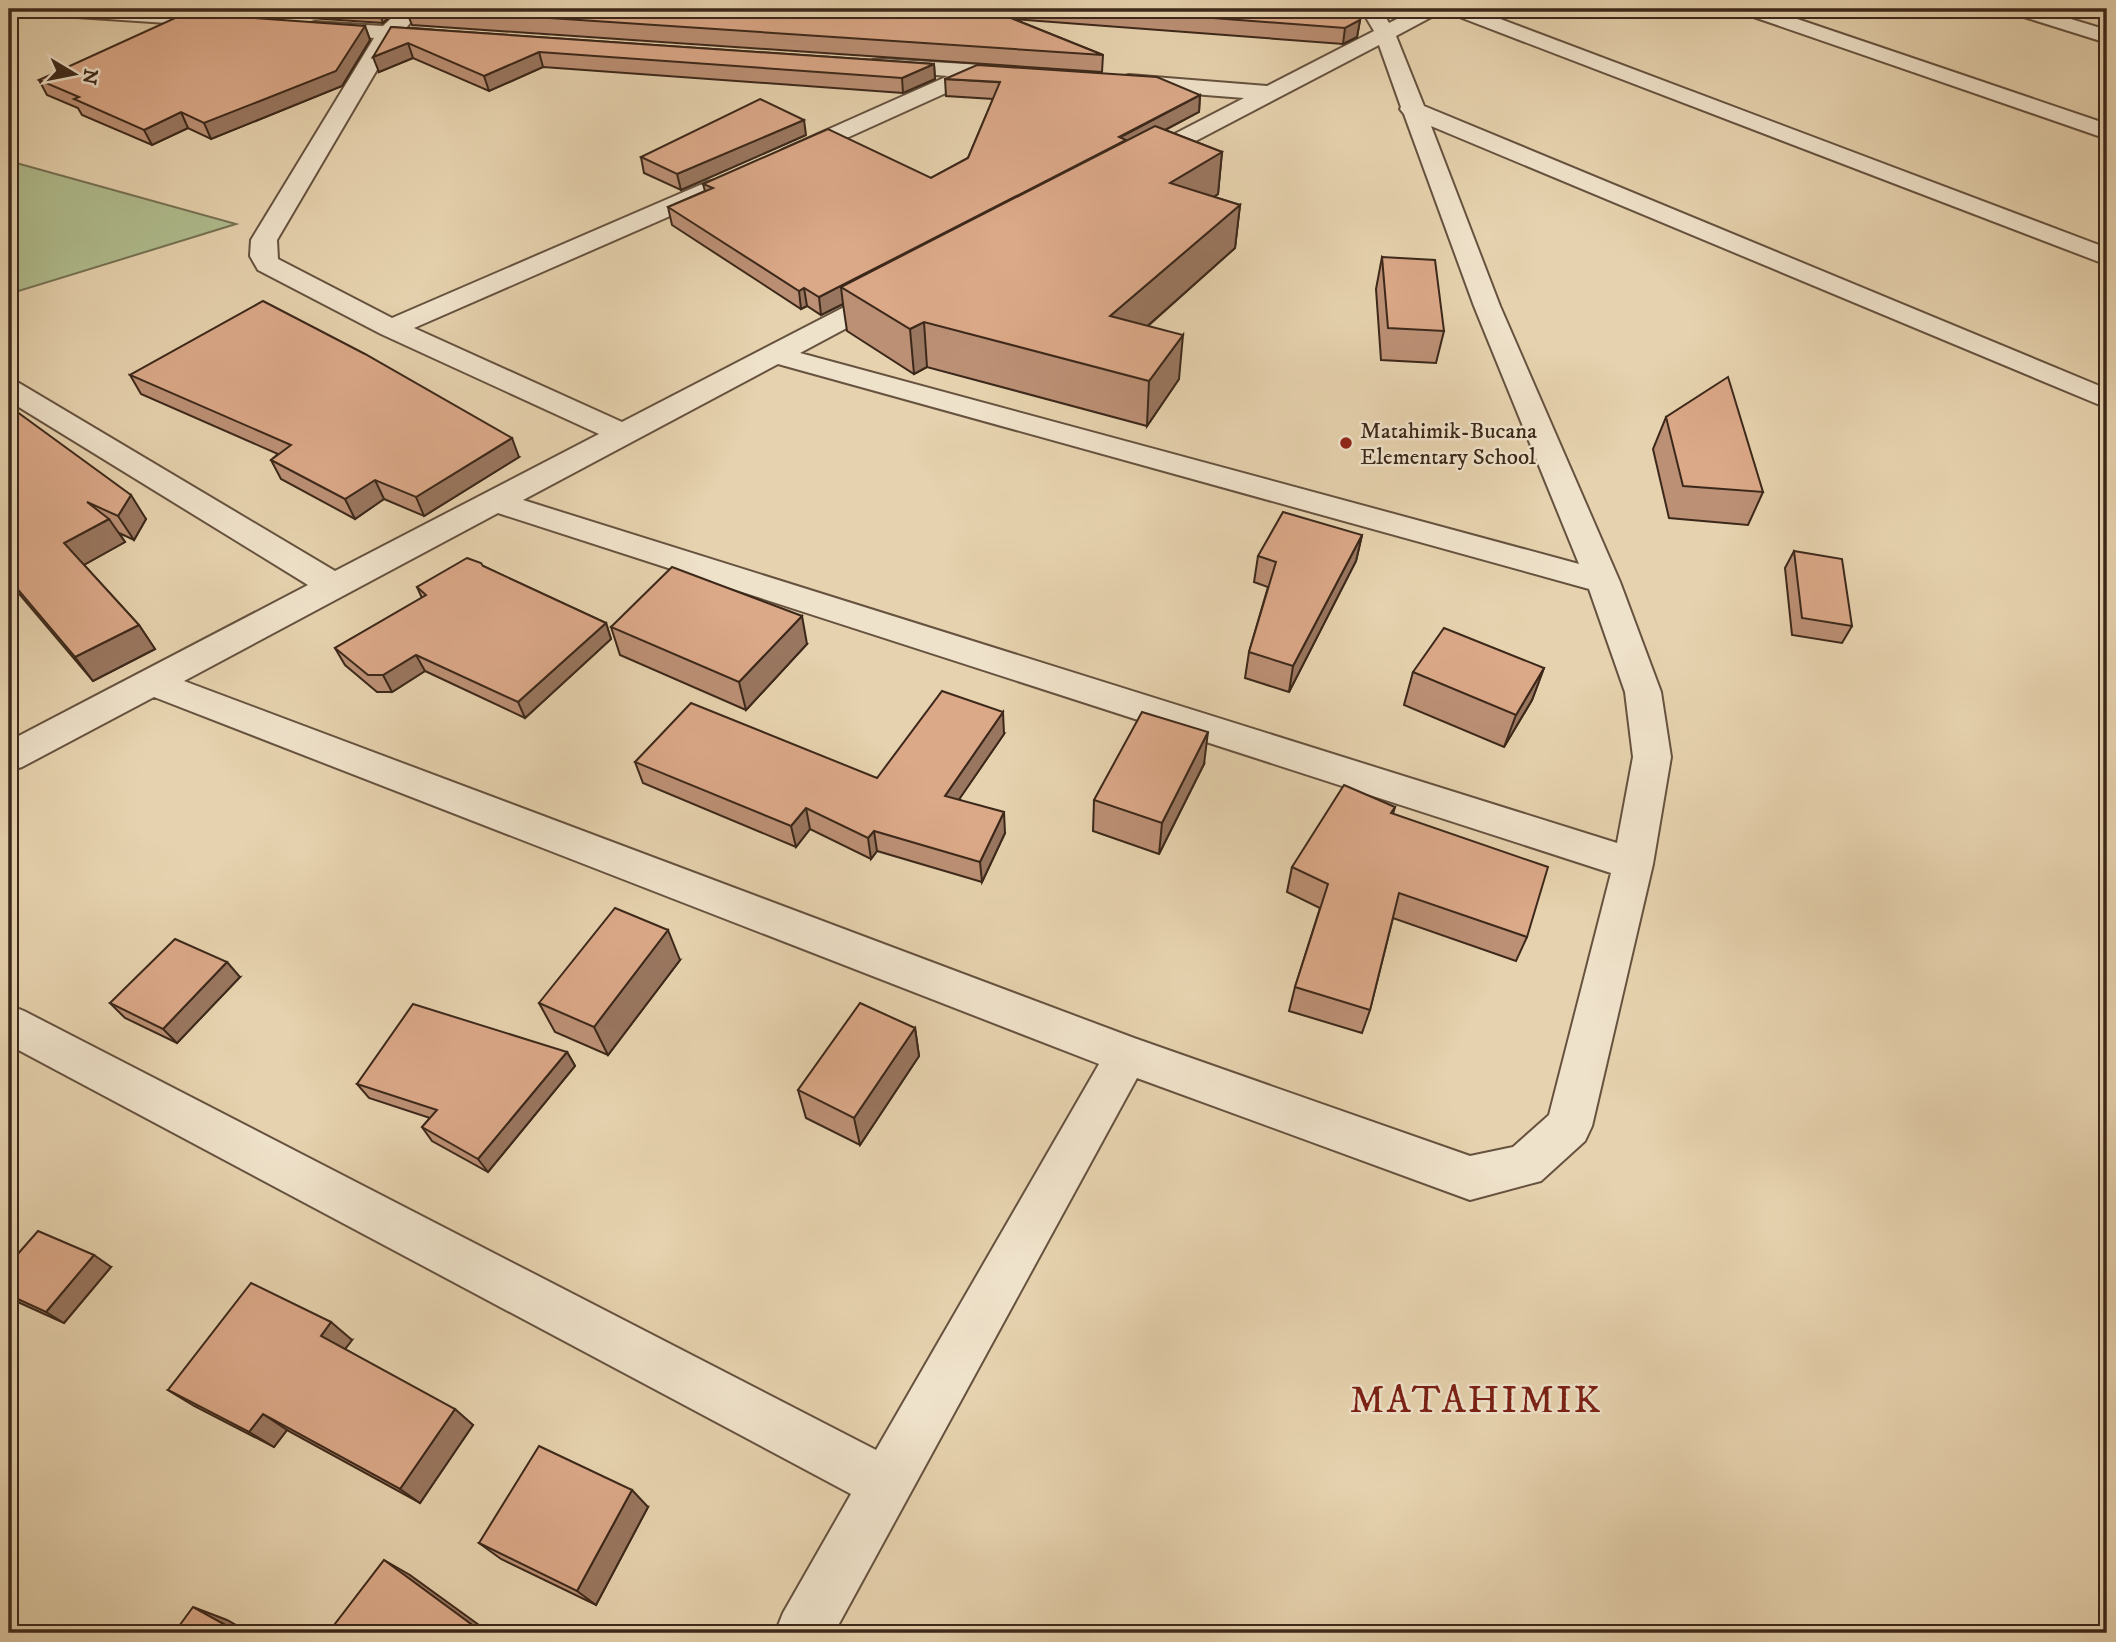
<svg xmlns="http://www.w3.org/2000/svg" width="2116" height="1642" font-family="'IM FELL DW Pica',serif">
<rect width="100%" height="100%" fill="#e6d2ae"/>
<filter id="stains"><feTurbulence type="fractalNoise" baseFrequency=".00286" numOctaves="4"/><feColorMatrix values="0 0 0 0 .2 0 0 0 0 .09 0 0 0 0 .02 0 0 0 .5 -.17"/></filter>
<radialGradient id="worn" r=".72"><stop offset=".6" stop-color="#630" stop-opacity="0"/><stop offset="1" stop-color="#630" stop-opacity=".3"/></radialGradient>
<!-- green -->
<polygon fill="#b0bd8f" stroke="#767254" stroke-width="2" points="9,161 236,224 9,294"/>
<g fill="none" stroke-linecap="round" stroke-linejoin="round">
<defs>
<g id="street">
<polygon points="37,9 135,9 227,15 234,17 237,21 234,25 227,27 47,15 40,13"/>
<path d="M1361,9H1381L1389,23L1417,9H1442L1439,13L1396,36L1424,106L2107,389V408L1431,126L1500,306L1620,582L1661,692L1671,757L1653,864L1592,1126L1585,1141L1541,1181L1470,1200L1137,1078L834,1633H775L783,1613L851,1494L9,1045V1005L24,1011L876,1450L1099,1064L154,697L22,767L9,771V741L308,585L9,401V380L19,383L335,571L599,434L381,334L258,270L250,256L251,240L374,38L315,34L308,32L305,28L308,24L315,22L383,26C393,17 398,9 412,13L415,17L406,28L447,32L450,36L447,40L395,39L277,240L278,259L392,318L707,182L716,180L725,182L728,187L725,192L414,328L622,422L881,288L890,286L899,288L903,294L899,300L800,353L1579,564L1474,306L1404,114L1400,109L1401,107L1379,45L1146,167H1130L1126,162L1130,157L1244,98L1129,89L1121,87L1118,82L1121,77L1129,75L1267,86L1374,31ZM778,364L1589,589L1625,692L1633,757L1617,843L523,500ZM498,513L1611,873L1549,1115L1513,1147L1470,1156L1134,1038L184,681Z"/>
<polygon points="1446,9 1474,9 2107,248 2107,265 1449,13"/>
<polygon points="1739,9 1768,9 2107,124 2107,139 1742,13"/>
<polygon points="2008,9 2038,9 2107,30 2107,43 2011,13"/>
<polygon points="881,59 1016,67 1024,69 1027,74 1024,79 979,78 798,160 782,160 778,155 782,150 948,76 873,70 870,65 873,60"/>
</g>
</defs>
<!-- street casing -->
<use href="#street" stroke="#66523f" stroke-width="4"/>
<!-- street -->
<use href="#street" fill="#efe2ca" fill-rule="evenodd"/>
</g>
<!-- wall -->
<g fill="#bc9075" stroke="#3c281a" stroke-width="2">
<polygon points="177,9 1362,9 1357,37 1343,44 1014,19 1103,55 1102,72 412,25 406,10 395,12 383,23"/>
<polygon points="365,26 370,40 342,86 211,139 188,128 152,145 82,115 78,108 47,95 39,80"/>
<polygon points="391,27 934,64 935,79 903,93 543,67 489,91 413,58 379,72"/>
<polygon points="945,79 1200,95 1199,112 1165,130 1222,152 1218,194 1214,197 1240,205 1235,248 1148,326 1179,379 1147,426 927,367 914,374 847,331 843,304 821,315 807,306 801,309 672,225 668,207 705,191 703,184 931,178 968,158 993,99 946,96"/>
<polygon points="806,135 681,190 644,173 641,157"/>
<polygon points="1382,257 1444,331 1436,363 1381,360 1376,289"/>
<polygon points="130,375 519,457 424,516 384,499 355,519 281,479 271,460 278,454 141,394"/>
<polygon points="9,406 146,519 134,540 119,533 125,542 84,565 139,625 155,649 93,681 10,583 9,584"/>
<polygon points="1666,417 1763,492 1748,525 1669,518 1653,449"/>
<polygon points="1362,535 1356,561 1289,692 1245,678 1249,652 1268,587 1254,582 1258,556"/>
<polygon points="1794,551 1852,626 1842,643 1792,635 1785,568"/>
<polygon points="483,566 606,623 611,639 525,718 425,671 392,692 377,692 345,665 335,648 422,598 417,587"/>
<polygon points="611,627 807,644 746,710 620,655"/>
<polygon points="1544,668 1532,700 1504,747 1404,705 1413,672"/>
<polygon points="1004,734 959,799 1005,833 982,882 877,851 871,859 810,829 796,847 643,783 635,762 877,778"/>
<polygon points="1204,764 1159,854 1093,831 1094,800"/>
<polygon points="1395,807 1393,814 1527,937 1516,961 1393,918 1370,1010 1362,1033 1289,1011 1295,987 1320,908 1287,892 1292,867"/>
<polygon points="680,960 608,1055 555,1032 539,1003"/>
<polygon points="240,977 177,1043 125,1018 110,1003"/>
<polygon points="915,1028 919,1056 860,1145 806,1118 798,1090"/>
<polygon points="567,1052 575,1066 488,1172 432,1141 422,1127 430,1118 369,1098 357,1084"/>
<polygon points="9,1264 111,1267 64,1323 9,1298"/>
<polygon points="352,1340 345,1349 473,1425 420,1503 287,1430 274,1447 194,1406 168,1390"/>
<polygon points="648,1507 596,1605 501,1559 479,1543"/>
</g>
<!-- shaded-wall -->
<g fill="#99765f" stroke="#3c281a" stroke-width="2">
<polygon points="378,9 406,9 406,10 395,12 383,23"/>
<polygon points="1362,9 1357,37 1343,44 1345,28"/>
<polygon points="365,26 370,40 342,86 211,139 204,123"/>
<polygon points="408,43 413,58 379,72 373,57"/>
<polygon points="539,52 543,67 489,91 484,76"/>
<polygon points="934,64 935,79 903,93 902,78"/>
<polygon points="1200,95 1199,112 1125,151 841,287 843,304 821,315 819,297"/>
<polygon points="181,112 188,128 152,145 144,130"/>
<polygon points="804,120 806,135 681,190 677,174"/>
<polygon points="1222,152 1218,194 1168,226 1170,183"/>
<polygon points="1240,205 1235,248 1108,361 1110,316"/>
<polygon points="804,288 807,306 801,309 799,291"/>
<polygon points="924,322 927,367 914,374 910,329"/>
<polygon points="1183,335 1179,379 1147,426 1149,381"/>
<polygon points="512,438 519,457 424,516 416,497"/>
<polygon points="375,480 384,499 355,519 345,499"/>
<polygon points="131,495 146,519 134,540 118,516"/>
<polygon points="109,519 125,542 80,567 64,543"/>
<polygon points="1362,535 1356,561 1289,692 1293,666"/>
<polygon points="802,616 807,644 746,710 739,682"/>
<polygon points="606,623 611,639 525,718 518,702"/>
<polygon points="139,625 155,649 93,681 75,657"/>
<polygon points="416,655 425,671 392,692 383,675"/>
<polygon points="1544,668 1532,700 1504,747 1516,715"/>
<polygon points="1003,712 1004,734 947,817 945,796"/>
<polygon points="1208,732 1204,764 1159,854 1162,823"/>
<polygon points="806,808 810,829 796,847 791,826"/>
<polygon points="1004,812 1005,833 982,882 980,862"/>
<polygon points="874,831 877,851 871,859 868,838"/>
<polygon points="668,930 680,960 608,1055 594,1027"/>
<polygon points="227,962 240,977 177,1043 163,1029"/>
<polygon points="915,1028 919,1056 860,1145 854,1118"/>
<polygon points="567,1052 575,1066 488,1172 478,1159"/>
<polygon points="94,1255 111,1267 64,1323 46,1312"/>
<polygon points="331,1322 352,1340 342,1353 321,1336"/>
<polygon points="455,1409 473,1425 420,1503 400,1489"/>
<polygon points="263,1414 287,1430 274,1447 249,1432"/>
<polygon points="632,1490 648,1507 596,1605 577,1591"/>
<polygon points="384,1560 410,1575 490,1633 465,1633"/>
<polygon points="193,1607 227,1620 250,1633 240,1633"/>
</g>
<!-- building -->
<g fill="#dba888" stroke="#3c281a" stroke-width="2">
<polygon points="415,9 988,9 1103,55"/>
<polygon points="1095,9 1362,9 1360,20 1345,28"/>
<polygon points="186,13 365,26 336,71 204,123 181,112 144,130 74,99 79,97 39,80"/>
<polygon points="391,27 934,64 902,78 539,52 484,76 408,43 373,57"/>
<polygon points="977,65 1157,77 1200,95 1119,137 1126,140 819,297 804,288 799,291 668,207 713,188 703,184 828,129 931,178 968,158 1000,82 945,79"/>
<polygon points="760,99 804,120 677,174 641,157"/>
<polygon points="1155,126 1222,152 1170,183 1240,205 1110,316 1183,335 1149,381 924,322 910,329 841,287"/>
<polygon points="1382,257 1435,260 1444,331 1388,328"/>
<polygon points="263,301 365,354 512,438 416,497 375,480 345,499 271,460 291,445 130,375"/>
<polygon points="1728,377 1763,492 1683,486 1666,417"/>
<polygon points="9,406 131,495 118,516 87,502 109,519 64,543 139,625 75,657 9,579"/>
<polygon points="1283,512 1362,535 1293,666 1249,652 1276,562 1258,556"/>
<polygon points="1794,551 1842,559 1852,626 1802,618"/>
<polygon points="467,558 481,563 483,566 606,623 518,702 416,655 383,675 368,675 335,648 426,595 417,587"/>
<polygon points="672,567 802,616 739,682 611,627"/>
<polygon points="1444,628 1544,668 1516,715 1413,672"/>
<polygon points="942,691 1003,712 945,796 1004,812 980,862 874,831 868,838 806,808 791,826 635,762 691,703 877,778"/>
<polygon points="1142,712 1208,732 1162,823 1094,800"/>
<polygon points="1344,785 1395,807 1391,813 1548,867 1527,937 1399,893 1370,1010 1295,987 1328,884 1292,867"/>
<polygon points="615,908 668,930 594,1027 539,1003"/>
<polygon points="175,939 227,962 163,1029 110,1003"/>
<polygon points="860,1003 915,1028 854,1118 798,1090"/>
<polygon points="413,1004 567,1052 478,1159 422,1127 437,1110 357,1084"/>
<polygon points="38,1231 94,1255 46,1312 9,1295 9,1264"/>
<polygon points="251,1283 331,1322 321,1336 455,1409 400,1489 263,1414 249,1432 168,1390"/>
<polygon points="539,1446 632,1490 577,1591 479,1543"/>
<polygon points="384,1560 471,1624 465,1633 328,1633"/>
<polygon points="193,1607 240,1633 174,1633"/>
</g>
<!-- markers -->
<circle fill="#8f2418" stroke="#efe2ca" stroke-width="2.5" cx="1346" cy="443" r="7"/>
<g text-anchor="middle" stroke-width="5" stroke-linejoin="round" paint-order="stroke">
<!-- far-poi labels -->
<g font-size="23" fill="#3c281a" stroke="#efe2ca" text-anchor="start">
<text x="1360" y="438">Matahimik-Bucana<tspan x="1360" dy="26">Elementary School</tspan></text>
</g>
<!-- near-quarter labels -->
<g font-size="38" letter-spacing="2" fill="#7a1f14" stroke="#efe2ca">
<text x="1476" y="1412">MATAHIMIK</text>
</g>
</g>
<!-- margin -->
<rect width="2116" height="1642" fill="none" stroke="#e6d2ae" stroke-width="35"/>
<rect x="10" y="10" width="2095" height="1621" fill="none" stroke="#3c281a" stroke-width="3.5"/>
<rect x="18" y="18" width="2081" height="1607" fill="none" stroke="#3c281a" stroke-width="2"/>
<!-- north arrow -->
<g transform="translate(74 74) rotate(100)" stroke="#efe2ca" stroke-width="5" paint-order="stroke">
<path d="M0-5L12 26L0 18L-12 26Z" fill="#3c281a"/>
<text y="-10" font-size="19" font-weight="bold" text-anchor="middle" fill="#3c281a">N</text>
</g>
<rect width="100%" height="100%" filter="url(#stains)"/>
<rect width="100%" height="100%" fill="url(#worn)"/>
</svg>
